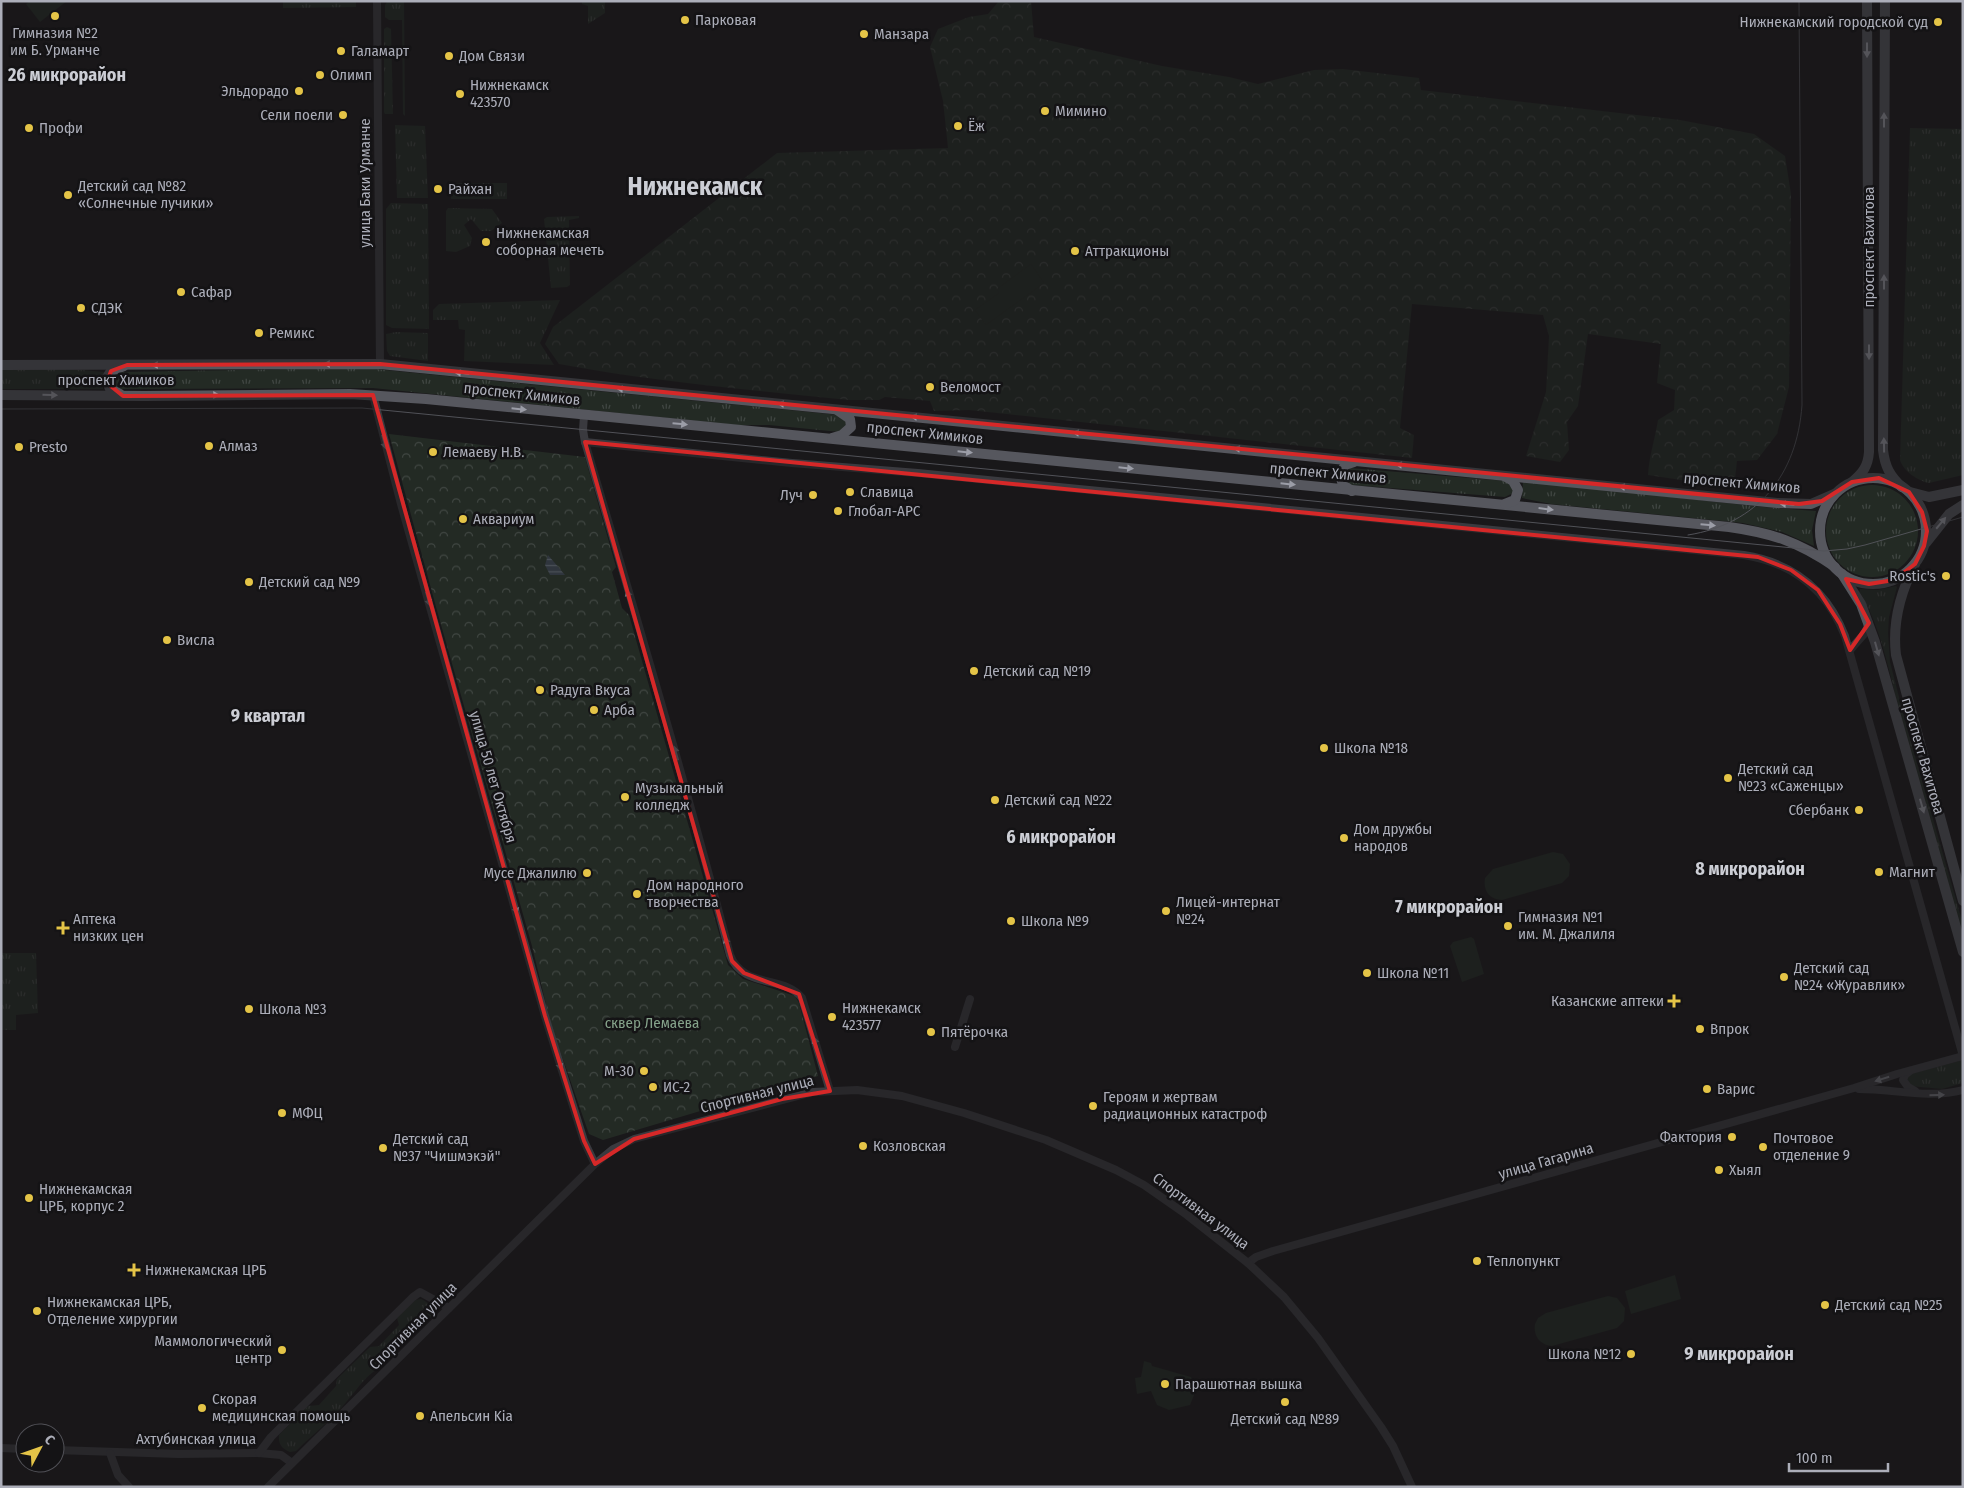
<svg xmlns="http://www.w3.org/2000/svg" width="1964" height="1488" font-family="'Fira Sans Condensed',sans-serif">
<defs>
<pattern id="grass-tufts" width="24" height="20" patternUnits="userSpaceOnUse" patternTransform="scale(1.25)"><rect width="24" height="20" fill="#232a24"/><path d="M3 7l-1-3M5 7V3M7 7l1-3M15 17l-1-3M17 17v-4M19 17l1-3" fill="none" stroke="#404642"/></pattern>
<pattern id="forest-crowns" width="20" height="18" patternUnits="userSpaceOnUse" patternTransform="scale(1.25)"><rect width="20" height="18" fill="#232a24"/><path d="M2 6a3 3 0 1 1 6 0M12 15a3 3 0 1 1 6 0" fill="none" stroke="#404642"/></pattern>
<pattern id="water-rules" width="6" height="5" patternUnits="userSpaceOnUse" patternTransform="scale(1.25)"><rect width="6" height="5" fill="#2f353d"/><path d="M0 2.5h6" fill="none" stroke="#4a5057"/></pattern>
</defs>
<rect width="100%" height="100%" fill="#19181a"/>
<!-- grass -->
<g fill="url(#grass-tufts)">
<polygon points="283,1 356,1 356,7 283,8"/>
<polygon points="404,1 405,116 403,114 402,20 389,20 385,17 385,5 387,2"/>
<polygon points="582,1 605,1 605,13 588,24 588,6 582,4"/>
<polygon points="387,27 391,29 393,114 385,114 384,112 384,29"/>
<polygon points="395,125 425,126 428,198 397,198"/>
<path d="M1910,128L1963,129V475L1929,483C1918,481 1903,471 1900,460Z"/>
<rect x="451" y="183" width="56" height="16"/>
<polygon points="391,203 428,204 429,329 392,328 386,325 386,209"/>
<polygon points="448,208 492,209 502,223 491,231 481,231 471,219 464,225 472,238 470,246 456,252 446,251 446,211"/>
<polygon points="579,216 579,218 569,220 570,285 567,287 551,288 544,219 547,217"/>
<polygon points="560,300 540,343 554,365 464,361 465,330 459,329 458,320 433,320 433,310 439,304"/>
<polygon points="396,332 428,333 428,361 390,356 387,351 386,334"/>
<path d="M365,368L839,415L846,420V427L840,432L769,425H736L373,388L117,389C112,387 110,381 112,376L120,372Z"/>
<polygon points="71,369 104,372 101,381 103,389 1,389 1,370"/>
<polygon points="1350,468 1506,481 1513,486 1513,493 1505,497 1352,485 1347,482 1345,476"/>
<polygon points="1523,481 1763,507 1816,511 1812,530 1814,546 1782,532 1743,523 1551,504 1522,498"/>
<circle cx="1872" cy="531" r="46"/>
<path d="M1896,586L1897,587L1889,617L1888,633L1890,662L1908,732L1963,924V938C1943,870 1923,801 1904,733C1893,690 1883,627 1859,592L1860,589L1878,590Z"/>
<polygon points="1,953 36,953 38,1013 16,1015 16,1030 1,1030"/>
<polygon points="1963,1060 1963,1083 1942,1089 1910,1086 1908,1084 1907,1078 1910,1074"/>
<path d="M421,1299C428,1302 434,1308 432,1316L383,1365C366,1375 359,1387 347,1401C333,1419 312,1435 296,1451L290,1452C282,1449 278,1444 279,1435L308,1406L319,1405L336,1386L337,1379L370,1347L379,1346L399,1325L397,1318L415,1300Z"/>
</g>
<!-- forest -->
<g fill="url(#forest-crowns)">
<path d="M999,1H1031L1034,37L1162,66L1229,77L1258,84L1314,70L1343,69L1419,78L1421,90L1680,120L1754,134L1785,156L1791,194L1789,387L1777,434L1757,460L1737,461L1734,488L1648,475C1649,456 1655,439 1658,420L1674,410L1675,390L1657,383L1661,344L1588,334L1578,406L1567,422L1569,450L1560,462L1526,456L1546,392L1549,336L1543,315L1412,304L1400,428L1414,435L1412,458L969,410L934,411L930,401L885,397L879,400H849C753,390 655,382 559,364L545,344L553,327L777,153L948,148L943,101L930,47L938,29L969,17L988,14Z"/>
<polygon points="389,434 585,457 616,567 612,572 622,608 629,615 728,965 743,979 795,996 799,1003 818,1076 603,1140 589,1134 551,1025 532,946 438,614"/>
</g>
<!-- pitch -->
<g fill="#232a24">
<polygon points="30,1 67,1 40,22 26,4"/>
<polygon points="1031,264 1044,283 986,325 975,310 999,293 997,289"/>
<path d="M1553,852L1563,854L1570,864L1569,876L1562,883L1502,900C1489,899 1483,891 1485,878L1493,869Z"/>
<polygon points="1471,937 1474,939 1484,974 1462,982 1450,946 1453,942"/>
<polygon points="1675,1275 1681,1299 1631,1314 1625,1291"/>
<path d="M1608,1296L1617,1298L1625,1308L1624,1321L1617,1328L1552,1346C1540,1345 1533,1336 1535,1324L1538,1318L1546,1313Z"/>
<polygon points="1144,1361 1151,1363 1152,1366 1191,1377 1196,1390 1190,1405 1169,1410 1157,1405 1151,1391 1137,1394 1135,1378 1141,1377"/>
</g>
<!-- water -->
<polygon fill="url(#water-rules)" points="548,555 565,575 550,575 545,565"/>
<g fill="none" stroke-linecap="round" stroke-linejoin="round">
<!-- minor -->
<g stroke="#3a3a3f" stroke-width="8">
<polyline points="377,1 380,364"/>
<polyline points="373,395 401,504 545,1016 584,1141 595,1164"/>
<path d="M584,415L583,430L585,442C635,613 686,783 730,955C743,989 785,975 802,998L830,1091"/>
<path d="M585,442L792,463L918,473L1744,555C1794,563 1827,590 1845,636L1963,1056"/>
<polyline points="1850,650 1865,633 1869,623"/>
<polyline points="955,1047 970,999"/>
<polyline points="1910,1071 1905,1075 1903,1080 1908,1087 1915,1091"/>
<path d="M1859,1089C1894,1089 1928,1099 1963,1090"/>
<polyline points="1248,1263 1256,1257 1273,1251 1854,1088 1897,1074 1963,1056"/>
<polyline points="1,1448 25,1449"/>
<polyline points="55,1450 179,1454 259,1453 281,1455 292,1463"/>
<polyline points="110,1453 118,1475 129,1487"/>
<polyline points="259,1453 271,1437 413,1297 420,1292 449,1308"/>
<polyline points="268,1487 595,1164 613,1149 634,1139 813,1092 857,1090 902,1096 964,1113 1046,1140 1116,1170 1144,1185 1187,1215 1248,1263 1284,1297 1318,1338 1381,1427 1393,1446 1412,1487"/>
</g>
<!-- major -->
<g stroke="#56575e" stroke-width="10">
<path d="M1885,1L1883,450C1885,467 1890,476 1902,487"/>
<polyline points="1,365 380,364 1777,503 1811,504 1834,494"/>
<polyline points="120,394 110,389 106,379 111,371 124,366"/>
<path d="M1,395L145,396L350,394L426,399L1729,527C1772,533 1799,542 1835,567"/>
<polyline points="832,438 842,435 851,427 850,419 837,410"/>
<polyline points="1504,476 1513,481 1518,490 1515,500 1505,504"/>
<circle cx="1873" cy="531" r="53"/>
<path d="M1852,482C1863,473 1868,466 1869,452L1867,1"/>
<polyline points="1352,491 1343,485 1340,475 1345,465 1354,462"/>
<polyline points="1910,492 1929,497 1963,490"/>
<polyline points="1926,543 1949,514 1963,505"/>
<path d="M1915,564C1900,593 1892,622 1896,655L1963,901"/>
<polyline points="1842,574 1861,604 1875,642 1963,952"/>
</g>
<!-- tram -->
<g stroke="#515258" stroke-width="1">
<polyline points="1,409 362,408 1824,551 1847,549 1865,545 1963,517"/>
<path d="M1688,535C1758,524 1797,475 1802,405L1799,1"/>
</g>
</g>
<!-- one-way arrows -->
<defs><path id="oneway-solid" d="M-6-.8H1V-3.2L6.5 0L1 3.2V.8H-6Z" transform="scale(1.25)"/></defs>
<g fill="#9b9da7">
<use href="#oneway-solid" transform="translate(1867 50) rotate(90)"/>
<use href="#oneway-solid" transform="translate(1884 120) rotate(-90)"/>
<use href="#oneway-solid" transform="translate(1884 282) rotate(-90)"/>
<use href="#oneway-solid" transform="translate(1869 352) rotate(90)"/>
<use href="#oneway-solid" transform="translate(331 364) rotate(-179)"/>
<use href="#oneway-solid" transform="translate(159 365) rotate(180)"/>
<use href="#oneway-solid" transform="translate(462 373) rotate(-174)"/>
<use href="#oneway-solid" transform="translate(624 389) rotate(-175)"/>
<use href="#oneway-solid" transform="translate(50 395) rotate(1)"/>
<use href="#oneway-solid" transform="translate(212 395)"/>
<use href="#oneway-solid" transform="translate(785 404) rotate(-175)"/>
<use href="#oneway-solid" transform="translate(519 409) rotate(6)"/>
<use href="#oneway-solid" transform="translate(918 417) rotate(-175)"/>
<use href="#oneway-solid" transform="translate(680 424) rotate(5)"/>
<use href="#oneway-solid" transform="translate(1080 433) rotate(-174)"/>
<use href="#oneway-solid" transform="translate(1884 445) rotate(-91)"/>
<use href="#oneway-solid" transform="translate(1241 449) rotate(-174)"/>
<use href="#oneway-solid" transform="translate(965 452) rotate(6)"/>
<use href="#oneway-solid" transform="translate(1403 465) rotate(-174)"/>
<use href="#oneway-solid" transform="translate(1126 468) rotate(6)"/>
<use href="#oneway-solid" transform="translate(1288 484) rotate(6)"/>
<use href="#oneway-solid" transform="translate(1626 487) rotate(-175)"/>
<use href="#oneway-solid" transform="translate(1787 504) rotate(-176)"/>
<use href="#oneway-solid" transform="translate(1546 509) rotate(7)"/>
<use href="#oneway-solid" transform="translate(1941 523) rotate(-50)"/>
<use href="#oneway-solid" transform="translate(1708 525) rotate(5)"/>
<use href="#oneway-solid" transform="translate(1877 649) rotate(74)"/>
<use href="#oneway-solid" transform="translate(1922 806) rotate(74)"/>
</g>
<g fill="#797a82">
<use href="#oneway-solid" transform="translate(384 442) rotate(75)"/>
<use href="#oneway-solid" transform="translate(629 597) rotate(-105)"/>
<use href="#oneway-solid" transform="translate(428 599) rotate(74)"/>
<use href="#oneway-solid" transform="translate(676 753) rotate(-107)"/>
<use href="#oneway-solid" transform="translate(515 907) rotate(74)"/>
<use href="#oneway-solid" transform="translate(727 944) rotate(-104)"/>
<use href="#oneway-solid" transform="translate(816 1044) rotate(-107)"/>
<use href="#oneway-solid" transform="translate(559 1063) rotate(73)"/>
<use href="#oneway-solid" transform="translate(1882 1079) rotate(163)"/>
<use href="#oneway-solid" transform="translate(1937 1095) rotate(-2)"/>
</g>
<!-- marked area -->
<path d="M0 0H1964V1488H0ZM380,364L1799,504L1822,501L1852,482L1879,478L1909,492L1922,512L1927,531L1924,546L1915,564L1894,580L1869,584L1846,579L1869,623L1850,650L1840,624L1818,590L1791,570L1758,557L585,442L732,961L744,973L799,994L830,1091L782,1099L634,1139L595,1164L584,1141L545,1016L373,395L123,396L107,383L111,371L127,365Z" fill="#19181a" fill-opacity=".55" fill-rule="evenodd"/>
<path fill="none" stroke="#d62828" stroke-width="4" stroke-linejoin="round" d="M380,364L1799,504L1822,501L1852,482L1879,478L1909,492L1922,512L1927,531L1924,546L1915,564L1894,580L1869,584L1846,579L1869,623L1850,650L1840,624L1818,590L1791,570L1758,557L585,442L732,961L744,973L799,994L830,1091L782,1099L634,1139L595,1164L584,1141L545,1016L373,395L123,396L107,383L111,371L127,365Z"/>
<!-- markers -->
<g fill="#e4c447" stroke="#141315" stroke-width="2">
<circle cx="55" cy="16" r="5"/>
<circle cx="685" cy="20" r="5"/>
<circle cx="1938" cy="22" r="5"/>
<circle cx="864" cy="34" r="5"/>
<circle cx="341" cy="51" r="5"/>
<circle cx="449" cy="56" r="5"/>
<circle cx="320" cy="75" r="5"/>
<circle cx="299" cy="91" r="5"/>
<circle cx="460" cy="94" r="5"/>
<circle cx="1045" cy="111" r="5"/>
<circle cx="343" cy="115" r="5"/>
<circle cx="958" cy="126" r="5"/>
<circle cx="29" cy="128" r="5"/>
<circle cx="438" cy="189" r="5"/>
<circle cx="68" cy="195" r="5"/>
<circle cx="486" cy="242" r="5"/>
<circle cx="1075" cy="251" r="5"/>
<circle cx="181" cy="292" r="5"/>
<circle cx="81" cy="308" r="5"/>
<circle cx="259" cy="333" r="5"/>
<circle cx="930" cy="387" r="5"/>
<circle cx="209" cy="446" r="5"/>
<circle cx="19" cy="447" r="5"/>
<circle cx="433" cy="452" r="5"/>
<circle cx="850" cy="492" r="5"/>
<circle cx="813" cy="495" r="5"/>
<circle cx="838" cy="511" r="5"/>
<circle cx="463" cy="519" r="5"/>
<circle cx="1946" cy="576" r="5"/>
<circle cx="249" cy="582" r="5"/>
<circle cx="167" cy="640" r="5"/>
<circle cx="974" cy="671" r="5"/>
<circle cx="540" cy="690" r="5"/>
<circle cx="594" cy="710" r="5"/>
<circle cx="1324" cy="748" r="5"/>
<circle cx="1728" cy="778" r="5"/>
<circle cx="625" cy="797" r="5"/>
<circle cx="995" cy="800" r="5"/>
<circle cx="1859" cy="810" r="5"/>
<circle cx="1344" cy="838" r="5"/>
<circle cx="1879" cy="872" r="5"/>
<circle cx="587" cy="873" r="5"/>
<circle cx="637" cy="894" r="5"/>
<circle cx="1166" cy="911" r="5"/>
<circle cx="1011" cy="921" r="5"/>
<circle cx="1508" cy="926" r="5"/>
<path d="M60.5 920.5h5v5h5v5h-5v5h-5v-5h-5v-5h5z"/>
<circle cx="1367" cy="973" r="5"/>
<circle cx="1784" cy="977" r="5"/>
<path d="M1671.5 993.5h5v5h5v5h-5v5h-5v-5h-5v-5h5z"/>
<circle cx="249" cy="1009" r="5"/>
<circle cx="832" cy="1017" r="5"/>
<circle cx="1700" cy="1029" r="5"/>
<circle cx="931" cy="1032" r="5"/>
<circle cx="644" cy="1071" r="5"/>
<circle cx="653" cy="1087" r="5"/>
<circle cx="1707" cy="1089" r="5"/>
<circle cx="1093" cy="1106" r="5"/>
<circle cx="282" cy="1113" r="5"/>
<circle cx="1732" cy="1137" r="5"/>
<circle cx="863" cy="1146" r="5"/>
<circle cx="1763" cy="1147" r="5"/>
<circle cx="383" cy="1148" r="5"/>
<circle cx="1719" cy="1170" r="5"/>
<circle cx="29" cy="1198" r="5"/>
<circle cx="1477" cy="1261" r="5"/>
<path d="M131.5 1262.5h5v5h5v5h-5v5h-5v-5h-5v-5h5z"/>
<circle cx="1825" cy="1305" r="5"/>
<circle cx="37" cy="1311" r="5"/>
<circle cx="282" cy="1350" r="5"/>
<circle cx="1631" cy="1354" r="5"/>
<circle cx="1165" cy="1384" r="5"/>
<circle cx="1285" cy="1402" r="5"/>
<circle cx="202" cy="1408" r="5"/>
<circle cx="420" cy="1416" r="5"/>
</g>
<g text-anchor="middle" stroke-width="5" stroke-linejoin="round" paint-order="stroke">
<!-- poi labels -->
<g font-size="15" fill="#acaeb9" stroke="#141315" text-anchor="start">
<text x="695" y="25">Парковая</text>
<text x="1928" y="27" text-anchor="end">Нижнекамский городской суд</text>
<text x="55" y="38" text-anchor="middle">Гимназия №2<tspan x="55" dy="17">им Б. Урманче</tspan></text>
<text x="874" y="39">Манзара</text>
<text x="351" y="56">Галамарт</text>
<text x="459" y="61">Дом Связи</text>
<text x="330" y="80">Олимп</text>
<text x="470" y="90">Нижнекамск<tspan x="470" dy="17">423570</tspan></text>
<text x="289" y="96" text-anchor="end">Эльдорадо</text>
<text x="1055" y="116">Мимино</text>
<text x="333" y="120" text-anchor="end">Сели поели</text>
<text x="968" y="131">Ёж</text>
<text x="39" y="133">Профи</text>
<text x="78" y="191">Детский сад №82<tspan x="78" dy="17">«Солнечные лучики»</tspan></text>
<text x="448" y="194">Райхан</text>
<text x="496" y="238">Нижнекамская<tspan x="496" dy="17">соборная мечеть</tspan></text>
<text x="1085" y="256">Аттракционы</text>
<text x="191" y="297">Сафар</text>
<text x="91" y="313">СДЭК</text>
<text x="269" y="338">Ремикс</text>
<text x="940" y="392">Веломост</text>
<text x="219" y="451">Алмаз</text>
<text x="29" y="452">Presto</text>
<text x="443" y="457">Лемаеву Н.В.</text>
<text x="860" y="497">Славица</text>
<text x="803" y="500" text-anchor="end">Луч</text>
<text x="848" y="516">Глобал-АРС</text>
<text x="473" y="524">Аквариум</text>
<text x="1936" y="581" text-anchor="end">Rostic's</text>
<text x="259" y="587">Детский сад №9</text>
<text x="177" y="645">Висла</text>
<text x="984" y="676">Детский сад №19</text>
<text x="550" y="695">Радуга Вкуса</text>
<text x="604" y="715">Арба</text>
<text x="1334" y="753">Школа №18</text>
<text x="1738" y="774">Детский сад<tspan x="1738" dy="17">№23 «Саженцы»</tspan></text>
<text x="635" y="793">Музыкальный<tspan x="635" dy="17">колледж</tspan></text>
<text x="1005" y="805">Детский сад №22</text>
<text x="1849" y="815" text-anchor="end">Сбербанк</text>
<text x="1354" y="834">Дом дружбы<tspan x="1354" dy="17">народов</tspan></text>
<text x="1889" y="877">Магнит</text>
<text x="577" y="878" text-anchor="end">Мусе Джалилю</text>
<text x="647" y="890">Дом народного<tspan x="647" dy="17">творчества</tspan></text>
<text x="1176" y="907">Лицей-интернат<tspan x="1176" dy="17">№24</tspan></text>
<text x="1518" y="922">Гимназия №1<tspan x="1518" dy="17">им. М. Джалиля</tspan></text>
<text x="73" y="924">Аптека<tspan x="73" dy="17">низких цен</tspan></text>
<text x="1021" y="926">Школа №9</text>
<text x="1794" y="973">Детский сад<tspan x="1794" dy="17">№24 «Журавлик»</tspan></text>
<text x="1377" y="978">Школа №11</text>
<text x="1664" y="1006" text-anchor="end">Казанские аптеки</text>
<text x="842" y="1013">Нижнекамск<tspan x="842" dy="17">423577</tspan></text>
<text x="259" y="1014">Школа №3</text>
<text x="1710" y="1034">Впрок</text>
<text x="941" y="1037">Пятёрочка</text>
<text x="634" y="1076" text-anchor="end">М-30</text>
<text x="663" y="1092">ИС-2</text>
<text x="1717" y="1094">Варис</text>
<text x="1103" y="1102">Героям и жертвам<tspan x="1103" dy="17">радиационных катастроф</tspan></text>
<text x="292" y="1118">МФЦ</text>
<text x="1722" y="1142" text-anchor="end">Фактория</text>
<text x="1773" y="1143">Почтовое<tspan x="1773" dy="17">отделение 9</tspan></text>
<text x="393" y="1144">Детский сад<tspan x="393" dy="17">№37 "Чишмэкэй"</tspan></text>
<text x="873" y="1151">Козловская</text>
<text x="1729" y="1175">Хыял</text>
<text x="39" y="1194">Нижнекамская<tspan x="39" dy="17">ЦРБ, корпус 2</tspan></text>
<text x="1487" y="1266">Теплопункт</text>
<text x="145" y="1275">Нижнекамская ЦРБ</text>
<text x="47" y="1307">Нижнекамская ЦРБ,<tspan x="47" dy="17">Отделение хирургии</tspan></text>
<text x="1835" y="1310">Детский сад №25</text>
<text x="272" y="1346" text-anchor="end">Маммологический<tspan x="272" dy="17">центр</tspan></text>
<text x="1621" y="1359" text-anchor="end">Школа №12</text>
<text x="1175" y="1389">Парашютная вышка</text>
<text x="212" y="1404">Скорая<tspan x="212" dy="17">медицинская помощь</tspan></text>
<text x="430" y="1421">Апельсин Kia</text>
<text x="1285" y="1424" text-anchor="middle">Детский сад №89</text>
</g>
<!-- street labels -->
<g font-size="15" fill="#acaeb9" stroke="#141315">
<text transform="translate(365 183) rotate(-90)" y="5">улица Баки Урманче</text>
<text transform="translate(1869 247) rotate(-90)" y="5">проспект Вахитова</text>
<text x="116" y="385">проспект Химиков</text>
<text transform="translate(522 394) rotate(6)" y="5">проспект Химиков</text>
<text transform="translate(925 433) rotate(6)" y="5">проспект Химиков</text>
<text transform="translate(1328 473) rotate(5)" y="5">проспект Химиков</text>
<text transform="translate(1742 483) rotate(5)" y="5">проспект Химиков</text>
<text transform="translate(1923 756) rotate(74)" y="5">проспект Вахитова</text>
<text transform="translate(493 777) rotate(74)" y="5">улица 50 лет Октября</text>
<text transform="translate(757 1094) rotate(-14)" y="5">Спортивная улица</text>
<text transform="translate(1546 1161) rotate(-16)" y="5">улица Гагарина</text>
<text transform="translate(1201 1211) rotate(37)" y="5">Спортивная улица</text>
<text transform="translate(413 1326) rotate(-45)" y="5">Спортивная улица</text>
<text x="196" y="1444">Ахтубинская улица</text>
</g>
<!-- park labels -->
<g font-size="15" fill="#85a28a" stroke="#141315">
<text x="652" y="1028">сквер Лемаева</text>
</g>
<!-- quarter labels -->
<g font-size="18" font-weight="bold" fill="#ccced5" stroke="#141315">
<text x="67" y="81">26 микрорайон</text>
<text x="268" y="722">9 квартал</text>
<text x="1061" y="843">6 микрорайон</text>
<text x="1750" y="875">8 микрорайон</text>
<text x="1449" y="913">7 микрорайон</text>
<text x="1739" y="1360">9 микрорайон</text>
</g>
<!-- town labels -->
<g font-size="25" font-weight="bold" fill="#ccced5" stroke="#141315">
<text x="695" y="195">Нижнекамск</text>
</g>
</g>
<!-- border -->
<rect width="1964" height="1488" fill="none" stroke="#acaeb9" stroke-width="5"/>
<!-- north arrow -->
<g transform="translate(40 1448) rotate(49)"><circle r="24" fill="#141315" stroke="#515157"/>
<path d="M0-4L9 19L0 12L-9 19Z" fill="#e4c447"/>
<text y="-8" font-size="14" font-weight="bold" text-anchor="middle" fill="#acaeb9">С</text>
</g>
<!-- scale -->
<path d="M1789 1463v8h99v-8" fill="none" stroke="#acaeb9" stroke-width="2.5"/>
<text x="1796" y="1463" font-size="15" fill="#acaeb9" stroke="#141315" stroke-width="4" paint-order="stroke">100 m</text>
</svg>
